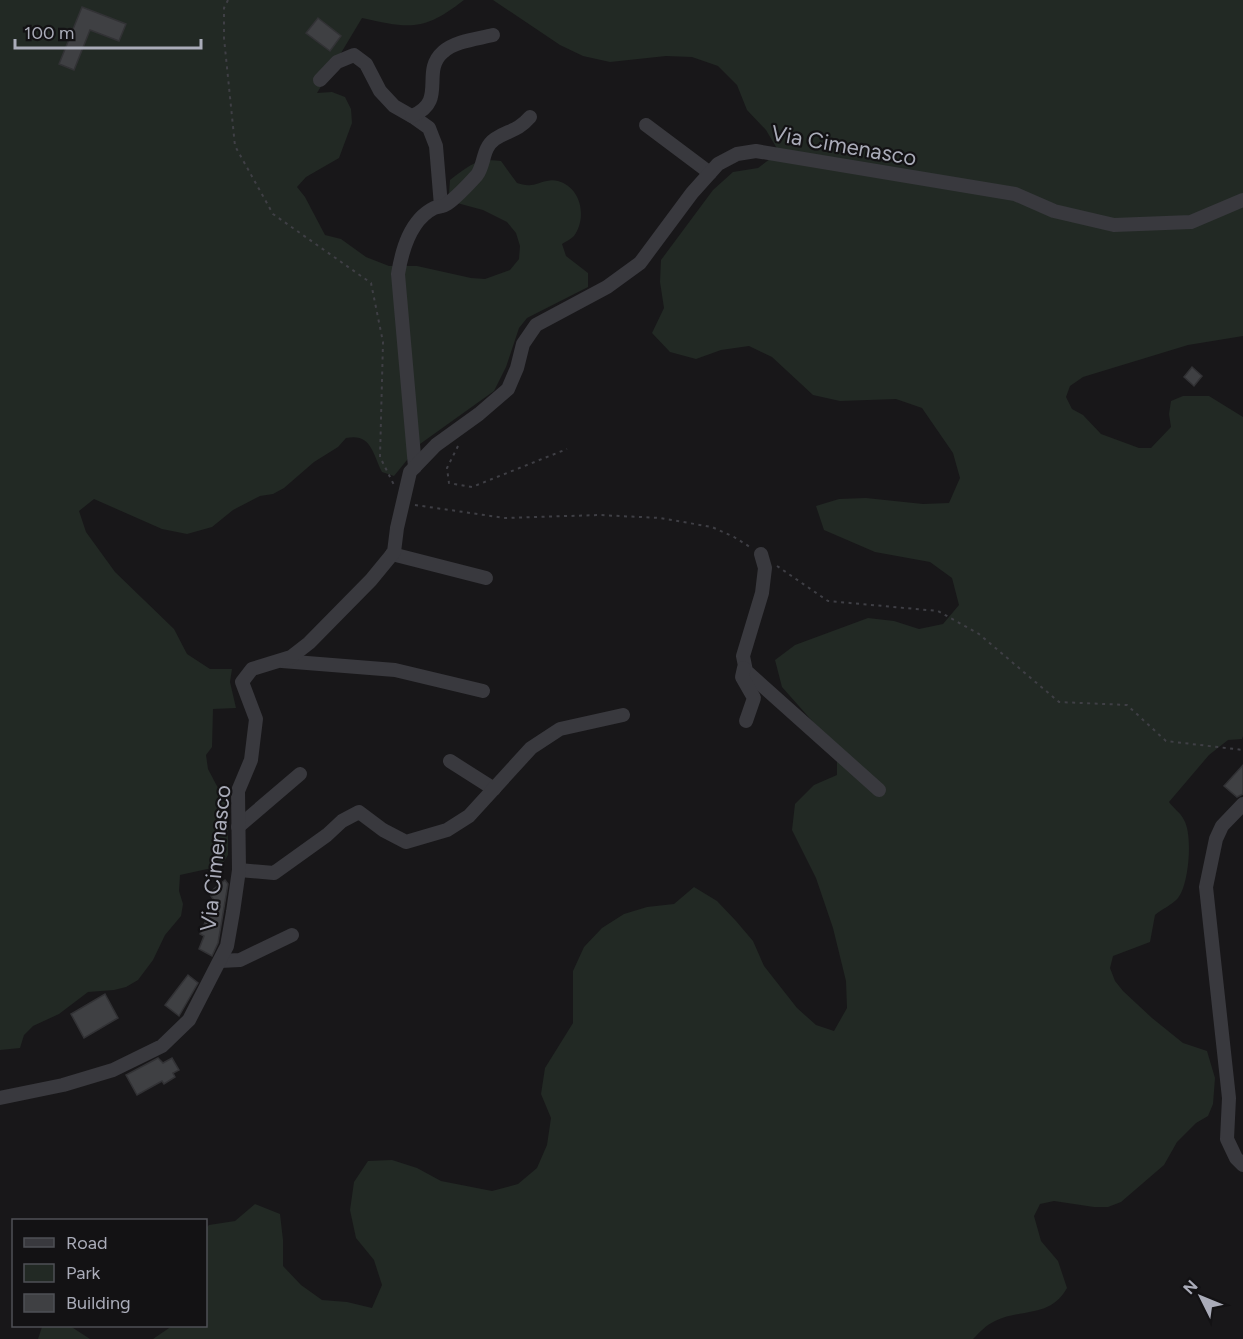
<svg xmlns="http://www.w3.org/2000/svg" width="1243" height="1339" font-family="Figtree,sans-serif">
<rect width="100%" height="100%" fill="#181719"/>
<!-- green -->
<g fill="#222924">
<path d="M0,0H464C424,31 411,29 362,18L317,93L332,92L345,97L351,109L352,123L339,158L306,177L297,187L305,197L325,235L341,239L366,257L389,266H417L471,278L485,279L510,270L519,259L520,246L516,233L507,222L483,210L457,203L449,193L450,180C469,166 476,158 501,161L517,183C521,184 527,186 531,185C540,184 548,178 558,181C582,188 587,218 574,236C571,239 565,242 562,244L566,256L588,273V287L527,318L519,328L506,367L494,391L420,444L394,476L382,472C372,452 371,433 346,438L338,447L314,462L284,488L273,494L260,496L233,510L212,527L187,534L162,529L94,499L79,511L86,532L115,572L174,629L187,654L210,669H232L230,682L236,708L213,709L212,747L206,755L208,769L228,807V855L221,866L180,875L179,891L183,904L181,916L165,935L153,960L138,980L126,987L114,990L88,992L59,1014L33,1026L24,1035L20,1048L0,1050Z"/>
<path d="M493,0H1243V336L1188,345L1083,377L1070,386L1066,397L1072,409L1083,415L1101,434L1139,448H1151L1171,427L1169,414L1171,401L1183,396H1209L1243,417V736L1242,739L1228,740L1209,755L1169,802C1173,808 1181,813 1184,820C1193,835 1189,885 1178,898C1172,905 1162,909 1155,915L1150,942L1113,956L1110,968L1115,981L1123,991L1152,1018L1183,1043L1207,1051L1215,1078L1213,1104L1208,1116L1196,1123L1177,1142L1164,1165L1121,1202L1108,1207H1094L1054,1201L1040,1204L1034,1216L1041,1241L1058,1261L1067,1288C1050,1318 1023,1308 995,1321C986,1325 980,1332 973,1339H153L172,1326H206V1228L209,1225L235,1221L255,1204L280,1214L283,1240V1266L301,1285L322,1300L347,1302L372,1308L382,1285L374,1260L356,1238L350,1210L354,1182L368,1161L392,1160L417,1168L441,1181L492,1191L518,1184L537,1168L547,1145L551,1118L541,1094L545,1068L573,1023V971L584,947L602,928L624,914L647,907L674,904L694,887L717,901L736,921L753,941L764,966L797,1008L816,1025L834,1031L847,1008L846,981L833,928L816,878L792,830L795,804L814,785L837,775V749L782,687L775,660L795,645L868,618L894,621L919,629L943,624L959,605L952,578L930,562L875,552L824,530L816,506L839,499L866,498L923,504L949,503L960,478L953,453L922,408L896,399L840,401L813,395L772,357L749,346L721,350L696,359L670,352L652,333L664,308L660,282L661,260L713,190L733,172L758,168L779,152L766,130L747,110L737,85L718,66L692,57L666,56L610,62L583,56L560,45Z"/>
<polygon points="55,1326 70,1326 90,1339 38,1339 42,1327"/>
</g>
<!-- building -->
<g fill="#3f4043" stroke="#323235" stroke-width="1.5">
<polygon points="82,7 126,24 119,41 90,30 74,70 59,64"/>
<polygon points="318,18 341,36 330,51 306,33"/>
<polygon points="1192,367 1202,376 1194,386 1184,377"/>
<polygon points="1243,765 1243,794 1237,797 1224,786"/>
<polygon points="225,880 228,884 218,943 212,956 199,949 204,936 200,934 207,918 208,905 215,902 209,893"/>
<polygon points="188,975 198,983 179,1016 165,1005"/>
<polygon points="105,994 118,1018 84,1038 71,1014"/>
<polygon points="158,1058 163,1063 172,1058 179,1070 173,1073 175,1077 164,1084 162,1081 137,1095 126,1075"/>
</g>
<g fill="none" stroke-linecap="round" stroke-linejoin="round">
<!-- path -->
<g stroke="#3f3f45" stroke-width="2" stroke-dasharray="3 4.5" stroke-linecap="butt">
<polyline points="228,0 224,8 224,38 235,146 273,214 371,283 383,342 380,457 394,485"/>
<polyline points="458,446 447,468 449,483 472,487 567,449"/>
<polyline points="415,505 505,518 599,515 660,518 712,527 734,537 750,547"/>
<polyline points="777,566 828,601 938,611 979,634 1059,702 1127,705 1166,741 1243,750"/>
</g>
<!-- minor -->
<g stroke="#39393e" stroke-width="14">
<polyline points="320,80 337,62 354,55 366,64 380,91 394,106 415,118 429,128 436,146 441,206"/>
<path d="M412,116C448,101 420,72 443,52C455,41 477,39 493,35"/>
<polyline points="646,125 710,173"/>
<path d="M415,467L398,274C402,250 410,220 434,208C439,206 443,207 447,204C458,196 468,185 477,175C485,164 482,148 495,139C508,130 517,132 530,117"/>
<polyline points="392,554 486,578"/>
<polyline points="761,554 765,568 762,593 743,656 746,671 879,790"/>
<polyline points="282,661 395,670 483,691"/>
<polyline points="744,668 742,677 754,698 746,721"/>
<polyline points="450,761 494,789"/>
<polyline points="1243,804 1222,826 1216,839 1206,887 1229,1098 1227,1139 1236,1158 1243,1165"/>
<polyline points="238,827 300,774"/>
<polyline points="239,870 274,873 327,835 342,821 359,812 383,830 406,842 447,830 469,816 531,748 560,729 623,715"/>
<polyline points="220,961 240,960 292,935"/>
<polyline points="0,1098 63,1085 113,1070 162,1046 189,1020 227,946 233,912 239,870 238,791 251,760 256,719 242,682 252,669 291,657 309,643 371,580 394,552 397,528 410,472 436,445 479,414 508,389 517,368 523,344 536,325 607,287 640,263 692,193 718,164 737,154 756,151 1015,194 1054,211 1114,225 1191,222 1243,200"/>
</g>
</g>
<g text-anchor="middle" stroke-width="4.5" stroke-linejoin="round" paint-order="stroke">
<!-- street labels -->
<g font-size="22" fill="#aaacb9" stroke="#131214">
<text transform="translate(844 145) rotate(10)" y="8">Via Cimenasco</text>
<text transform="translate(215 858) rotate(-84)" y="8">Via Cimenasco</text>
</g>
</g>
<!-- legend -->
<rect x="12" y="1219" width="195" height="108" fill="#131214" stroke="#4f5056" stroke-width="1.5"/>
<rect x="24" y="1238" width="30" height="9" fill="#39393e" stroke="#4f5056" stroke-width="1.5"/>
<text x="66" y="1249" font-size="18" fill="#aaacb9">Road</text>
<rect x="24" y="1264" width="30" height="18" fill="#222924" stroke="#4f5056" stroke-width="1.5"/>
<text x="66" y="1279" font-size="18" fill="#aaacb9">Park</text>
<rect x="24" y="1294" width="30" height="18" fill="#3f4043" stroke="#4f5056" stroke-width="1.5"/>
<text x="66" y="1309" font-size="18" fill="#aaacb9">Building</text>
<!-- north arrow -->
<g transform="translate(1201 1297) rotate(313)" stroke="#131214" stroke-width="4.5" paint-order="stroke">
<path d="M0-4.5L10 22L0 15L-10 22Z" fill="#aaacb9"/>
<text y="-9" font-size="16" font-weight="bold" text-anchor="middle" fill="#aaacb9">N</text>
</g>
<!-- scale -->
<path d="M15 39v9h186v-9" fill="none" stroke="#aaacb9" stroke-width="3"/>
<text x="24" y="39" font-size="18" fill="#aaacb9" stroke="#131214" stroke-width="4.5" paint-order="stroke">100 m</text>
</svg>
